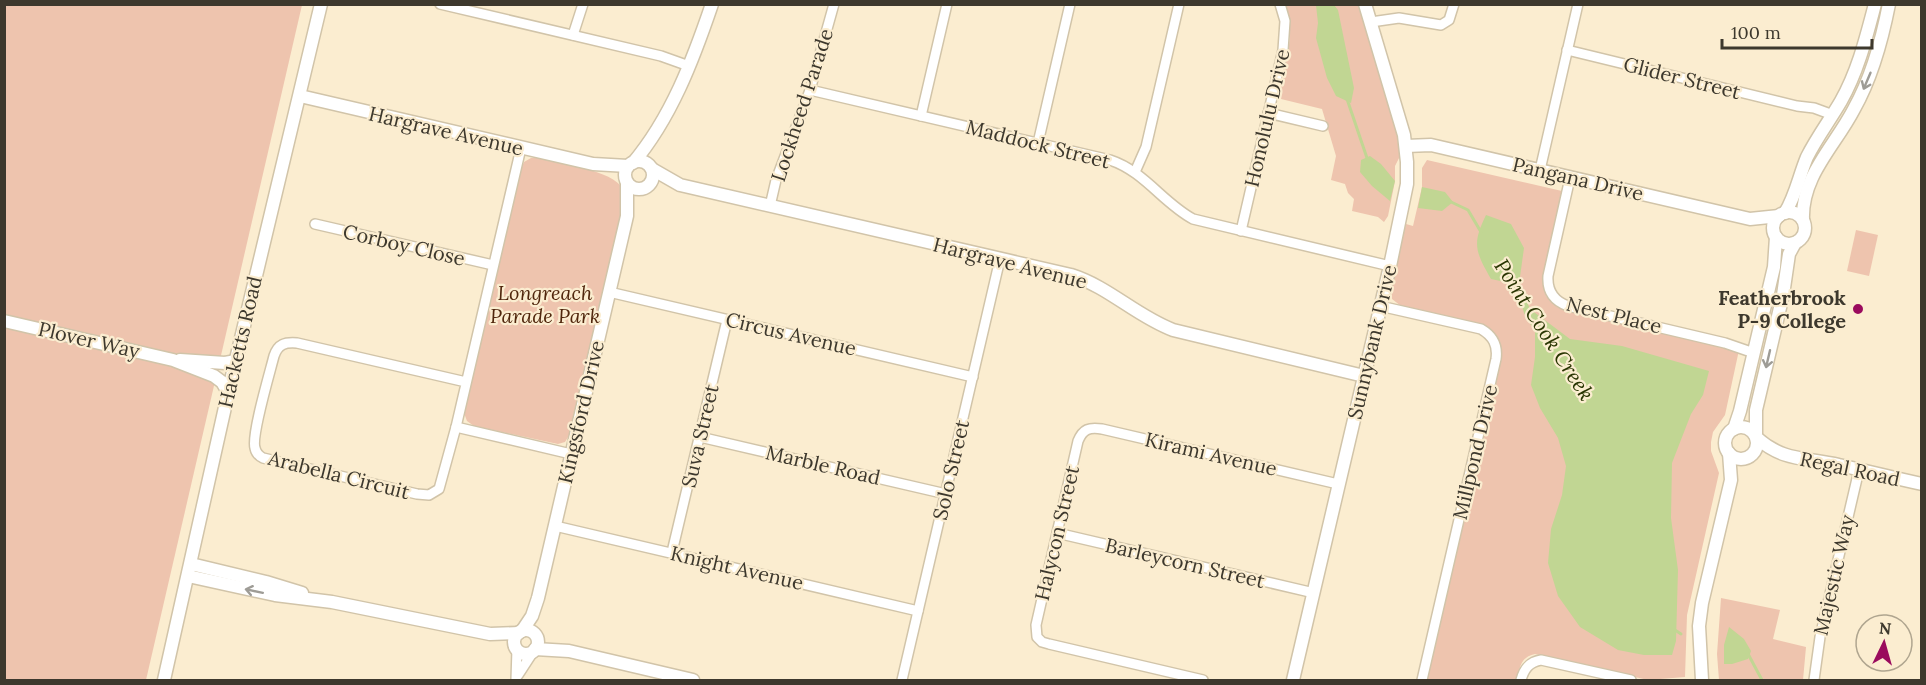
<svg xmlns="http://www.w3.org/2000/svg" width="1926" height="685" font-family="Lora,serif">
<rect width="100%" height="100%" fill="#fbedd0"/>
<!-- green -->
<g fill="#eec4ae">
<polygon points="4,5 302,5 146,680 5,680"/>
<path d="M1286,5H1358L1396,130L1400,156L1395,166V181L1388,216L1384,222L1378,217L1352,211L1354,199L1348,193L1345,184L1331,180L1336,156L1322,109L1281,99L1278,95C1285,65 1296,34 1286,5Z"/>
<path d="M531,158H538C558,163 613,170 623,189L620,220L570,434L565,442L558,444L474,426L467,421L464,413L521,169L524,162Z"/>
<path d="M1427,160L1562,191L1543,281L1546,296L1557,307L1739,350L1725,415L1713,432L1711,442V451L1719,473L1687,615L1685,677L1648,680L1535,654C1520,657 1520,668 1517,680H1427L1502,351L1497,336L1485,326L1401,306L1392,299L1391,285L1406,224L1413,226L1422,187V168Z"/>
<polygon points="1856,230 1878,235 1869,276 1847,271"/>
<polygon points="1721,598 1780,610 1773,639 1806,647 1803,680 1719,680 1717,654"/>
</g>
<!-- water -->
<g fill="#c1d693">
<polygon points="1316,5 1334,5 1338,10 1354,88 1351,103 1336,96 1327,78 1316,38 1318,23"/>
<polygon points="1370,156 1381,164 1395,181 1390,201 1372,186 1360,172 1361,160"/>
<polygon points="1422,187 1445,192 1453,202 1442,211 1418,208"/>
<path d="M1486,215L1511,224L1524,248L1519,284L1530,309L1570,339L1622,346L1709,371L1703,395L1691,414L1672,463L1671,518L1678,570L1676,641L1672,655H1644L1618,650L1580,627L1558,596L1548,563L1551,529L1562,495L1566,466L1558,438L1540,408L1531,385L1535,357V332L1524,313L1518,293L1505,282L1491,279C1475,251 1472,244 1486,215Z"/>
<polygon points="1729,627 1744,639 1751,651 1748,659 1732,664 1724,664 1724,645"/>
</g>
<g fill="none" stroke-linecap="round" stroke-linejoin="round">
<!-- stream -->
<g stroke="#c1d693" stroke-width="3">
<polyline points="1347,99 1368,161"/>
<polyline points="1449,201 1468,210 1481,232"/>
<polyline points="1675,630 1681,634"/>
<polyline points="1747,652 1762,680"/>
</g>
<defs>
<g id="minor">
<polyline points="440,4 661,56 689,66"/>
<polyline points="1371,22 1399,18 1441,25 1449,20 1454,4"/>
<polyline points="573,35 583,4"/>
<polyline points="1567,50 1797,106 1814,108 1833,115"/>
<path d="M810,90L1110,160C1144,171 1163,203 1193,219L1390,266"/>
<polyline points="1268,113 1323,126"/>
<polyline points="921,116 947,4"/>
<polyline points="1038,143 1070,4"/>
<polyline points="1540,170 1578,4"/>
<polyline points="1135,172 1146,147 1179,4"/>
<path d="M1570,178L1548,276C1547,291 1554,301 1568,306L1725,343L1754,353"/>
<polyline points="770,206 776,180 810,90 834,4"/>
<polyline points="315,224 493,265"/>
<polyline points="1241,231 1283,50 1285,21 1280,4"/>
<polyline points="609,292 973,377"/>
<path d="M1380,306L1481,329C1493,336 1498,345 1496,359L1422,680"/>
<path d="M466,382L297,343C285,342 278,344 274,356C270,372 251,436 255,448C256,453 259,456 263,458L417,494L429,495L439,489L456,427L521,148"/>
<polyline points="456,427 571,454"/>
<polyline points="700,437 946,494"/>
<polyline points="555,526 918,611"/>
<polyline points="1057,533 1314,593"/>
<polyline points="672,552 727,320"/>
<polyline points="518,675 533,652"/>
<polyline points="516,680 517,649"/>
<polyline points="902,680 1000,259"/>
<path d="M1203,680L1049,644L1042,642L1037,637L1036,625L1078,441C1083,429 1089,427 1102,429L1338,484"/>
<path d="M1521,680C1524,669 1529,662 1541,660L1631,680"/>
<polyline points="1814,680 1820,637 1859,470"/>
</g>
<g id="tertiary">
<polyline points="300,96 593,164 628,166"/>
<polyline points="1406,146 1431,145 1750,219 1779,216"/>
<circle cx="639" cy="175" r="14"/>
<path d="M633,163C671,118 693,60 712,4"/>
<path d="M652,169L680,185L1071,275C1109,287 1136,316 1173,330L1364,376"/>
<circle cx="1789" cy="228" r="16"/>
<path d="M1785,213C1796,195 1799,176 1807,157C1817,137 1830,120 1841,101C1858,71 1866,38 1875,4"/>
<path d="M1803,220C1801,176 1835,146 1854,109C1872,77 1882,40 1889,4"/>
<polyline points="4,321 173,360 214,376 222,382 228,392"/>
<polyline points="180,360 225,363 236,361"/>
<circle cx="1741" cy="443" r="16"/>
<polyline points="1734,429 1740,411 1774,267 1776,237"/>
<polyline points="1756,437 1756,410 1783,295 1789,254 1795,243"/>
<path d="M1757,438C1784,462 1806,457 1839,465C1867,471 1894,478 1922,484"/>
<polyline points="191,564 266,582 302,593"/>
<polyline points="188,576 275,595 332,602 490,634 519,633"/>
<circle cx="526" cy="642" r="12"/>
<polyline points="522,631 532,616 538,598 627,216 627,183"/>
<polyline points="535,649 569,651 693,680"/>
<polyline points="164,680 232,376 321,4"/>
<polyline points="1293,680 1390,266 1407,184 1407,162 1404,135 1365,4"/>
<polyline points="1702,680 1699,626 1702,603 1731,480 1729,453"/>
</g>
</defs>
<!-- minor casing -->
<use href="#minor" stroke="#d1c4a9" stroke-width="12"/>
<!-- tertiary casing -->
<use href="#tertiary" stroke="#d1c4a9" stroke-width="15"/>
<!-- minor -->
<use href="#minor" stroke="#fff" stroke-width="9"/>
<!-- tertiary -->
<use href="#tertiary" stroke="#fff" stroke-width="12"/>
</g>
<!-- one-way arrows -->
<defs><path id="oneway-shaft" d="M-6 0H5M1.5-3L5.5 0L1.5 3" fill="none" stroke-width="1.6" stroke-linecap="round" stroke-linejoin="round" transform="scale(1.5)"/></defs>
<g stroke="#9e9c96">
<use href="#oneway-shaft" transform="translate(1867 81) rotate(113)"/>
<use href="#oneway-shaft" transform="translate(1768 359) rotate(103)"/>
<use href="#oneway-shaft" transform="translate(254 591) rotate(-168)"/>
</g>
<!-- markers -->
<circle fill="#9a0b5d" stroke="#fbedd0" stroke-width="2" cx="1858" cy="309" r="6"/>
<g text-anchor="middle" stroke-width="4.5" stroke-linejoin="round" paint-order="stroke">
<!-- street labels -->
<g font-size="20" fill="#3d382d" stroke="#fbedd0">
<text transform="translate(1682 78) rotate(14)" y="7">Glider Street</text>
<text transform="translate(802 105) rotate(-72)" y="7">Lockheed Parade</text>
<text transform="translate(1267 118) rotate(-77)" y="7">Honolulu Drive</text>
<text transform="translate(446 131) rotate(13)" y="7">Hargrave Avenue</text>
<text transform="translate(1038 144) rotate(14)" y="7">Maddock Street</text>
<text transform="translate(1578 179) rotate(13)" y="7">Pangana Drive</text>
<text transform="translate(404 245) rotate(13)" y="7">Corboy Close</text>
<text transform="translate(1010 263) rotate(14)" y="7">Hargrave Avenue</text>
<text transform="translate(1614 315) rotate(14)" y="7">Nest Place</text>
<text transform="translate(791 334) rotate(13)" y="7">Circus Avenue</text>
<text transform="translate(89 340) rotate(13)" y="7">Plover Way</text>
<text transform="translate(240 342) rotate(-77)" y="7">Hacketts Road</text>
<text transform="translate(1372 342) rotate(-77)" y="7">Sunnybank Drive</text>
<text transform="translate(581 412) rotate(-77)" y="7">Kingsford Drive</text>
<text transform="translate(700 436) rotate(-77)" y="7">Suva Street</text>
<text transform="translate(1475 452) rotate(-77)" y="7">Millpond Drive</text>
<text transform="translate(1211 454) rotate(13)" y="7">Kirami Avenue</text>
<text transform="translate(823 465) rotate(13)" y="7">Marble Road</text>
<text transform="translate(1850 469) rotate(12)" y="7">Regal Road</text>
<text transform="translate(951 470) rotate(-77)" y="7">Solo Street</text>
<text transform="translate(339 475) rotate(14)" y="7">Arabella Circuit</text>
<text transform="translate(1057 533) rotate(-77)" y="7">Halycon Street</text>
<text transform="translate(1185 563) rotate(13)" y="7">Barleycorn Street</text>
<text transform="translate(737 568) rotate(13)" y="7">Knight Avenue</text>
<text transform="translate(1834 575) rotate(-77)" y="7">Majestic Way</text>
</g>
<!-- park labels -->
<g font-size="20" font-style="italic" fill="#50260c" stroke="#fbedd0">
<text x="545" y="300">Longreach<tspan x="545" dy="23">Parade Park</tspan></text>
</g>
<!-- poi labels -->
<g font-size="20" font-weight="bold" fill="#3d382d" stroke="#fbedd0" text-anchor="end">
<text x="1846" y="305">Featherbrook<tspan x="1846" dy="23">P-9 College</tspan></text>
</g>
<!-- water labels -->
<g font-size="21" font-style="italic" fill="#293502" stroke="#fbedd0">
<text transform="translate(1544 330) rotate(57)" y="7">Point Cook Creek</text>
</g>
</g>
<!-- border -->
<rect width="1926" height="685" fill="none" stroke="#3d382d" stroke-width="12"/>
<!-- north arrow -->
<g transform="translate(1884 643) rotate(5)"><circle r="28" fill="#fbedd0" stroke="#afa58f" stroke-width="1.5"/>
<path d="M0-4.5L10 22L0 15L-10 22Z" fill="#9a0b5d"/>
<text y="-9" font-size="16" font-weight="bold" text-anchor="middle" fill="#3d382d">N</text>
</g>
<!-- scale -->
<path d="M1722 39v9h150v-9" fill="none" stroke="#3d382d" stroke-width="3"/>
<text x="1731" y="39" font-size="18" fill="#3d382d" stroke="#fbedd0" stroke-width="4.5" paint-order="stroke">100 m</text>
</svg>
